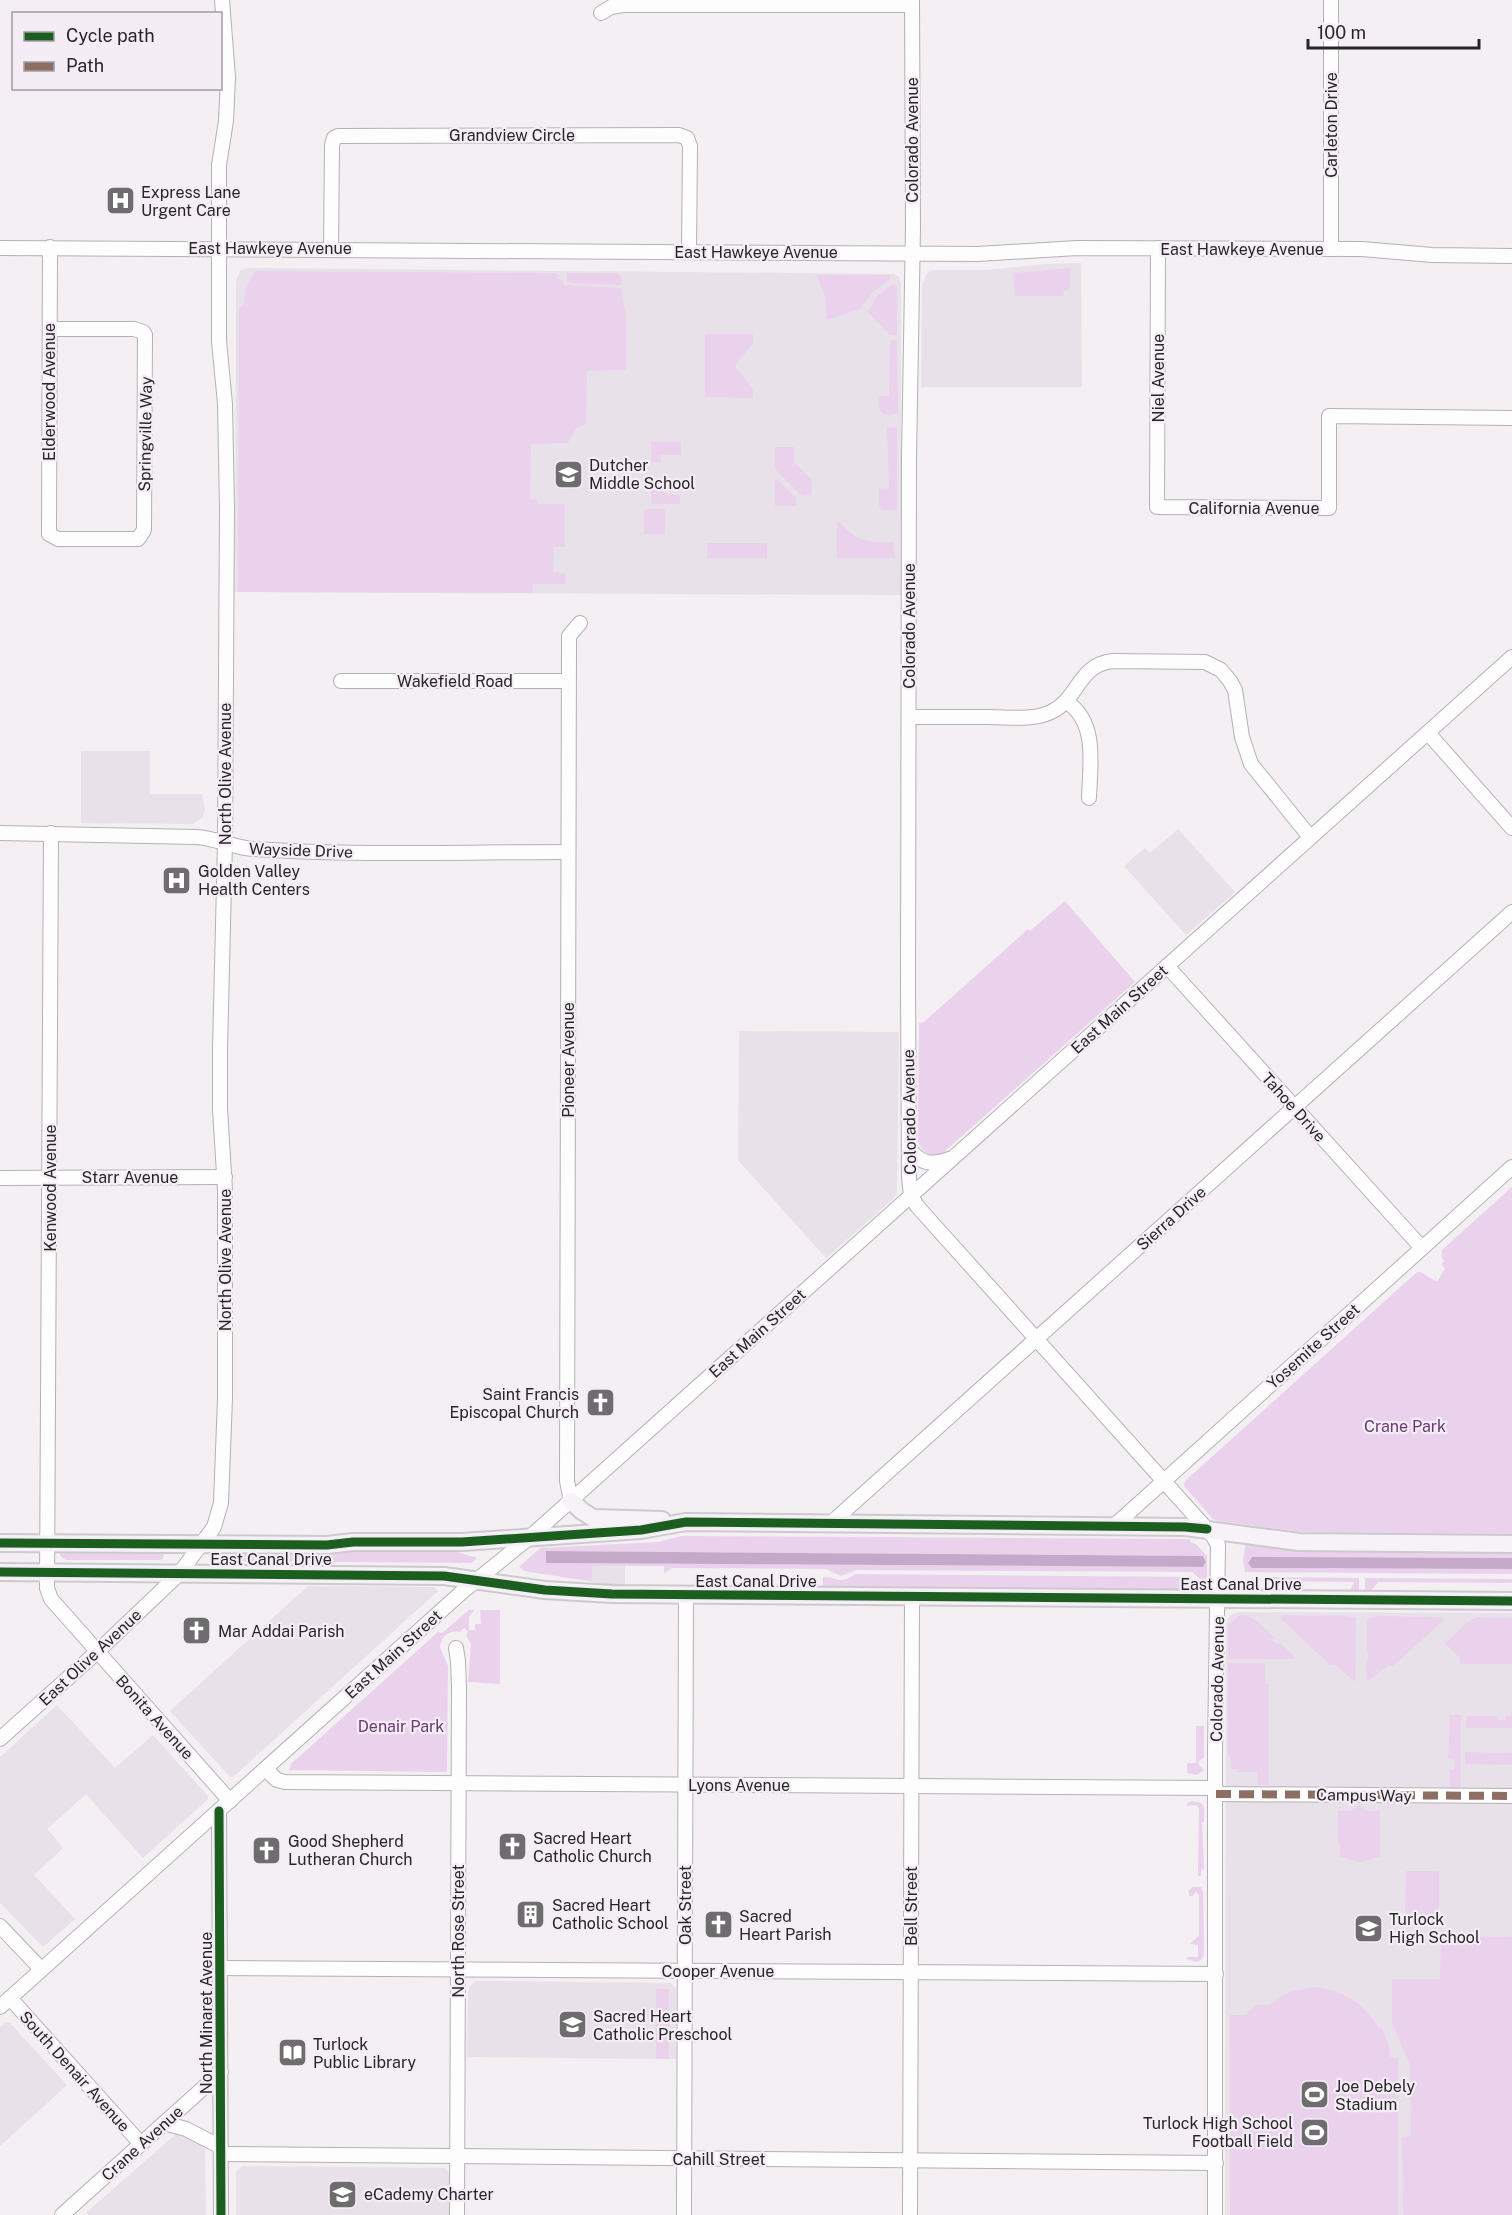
<svg xmlns="http://www.w3.org/2000/svg" width="1512" height="2215" font-family="'Public Sans',sans-serif">
<rect width="100%" height="100%" fill="#f3eff3"/>
<!-- built -->
<g fill="#e9e1ea">
<polygon points="1081,263 1082,387 921,387 922,284 928,272 933,270 988,270 1044,264"/>
<polygon points="248,268 894,274 899,277 901,284 901,595 235,592 236,281 240,271"/>
<polygon points="81,751 150,751 150,794 202,794 205,810 203,817 193,824 81,823"/>
<polygon points="1178,829 1235,892 1186,935 1124,866 1145,848 1150,853"/>
<polygon points="739,1031 899,1032 897,1192 893,1199 826,1258 738,1160"/>
<polygon points="592,1566 625,1566 625,1584 592,1581"/>
<polygon points="308,1586 434,1587 438,1591 233,1777 230,1777 170,1711"/>
<polygon points="1237,1612 1512,1613 1512,2215 1225,2215 1226,1625 1229,1616"/>
<polygon points="57,1705 115,1768 153,1735 207,1795 208,1799 143,1858 86,1794 47,1829 63,1848 34,1875 75,1919 43,1947 0,1903 0,1757"/>
<polygon points="476,1981 671,1983 675,1987 676,1992 676,2059 467,2057 468,1992 470,1986"/>
<polygon points="6,2022 10,2023 67,2085 0,2146 0,2027"/>
<polygon points="176,2134 184,2135 205,2146 206,2215 88,2215 86,2213"/>
<polygon points="242,2166 445,2168 450,2174 450,2215 236,2215 236,2173 237,2170"/>
</g>
<!-- green -->
<g fill="#ead2ed" fill-rule="evenodd">
<polygon points="1070,268 1070,289 1063,292 1064,296 1015,296 1013,273"/>
<polygon points="255,271 557,273 557,279 563,280 564,285 621,288 626,316 626,370 587,371 586,424 575,430 568,443 531,444 530,499 537,500 538,504 565,504 565,547 554,547 553,572 565,573 566,584 533,584 533,593 238,592 239,309 244,304 245,290"/>
<polygon points="567,273 618,273 621,277 621,285 570,283 567,280"/>
<polygon points="817,275 889,275 891,278 873,292 860,309 827,320 825,298"/>
<polygon points="894,283 897,286 897,335 890,335 868,312 876,297"/>
<polygon points="705,334 753,334 753,343 735,366 753,390 753,398 705,397"/>
<polygon points="890,340 897,340 898,404 898,413 890,416 882,413 879,408 878,396 889,396"/>
<polygon points="887,427 897,428 897,510 882,510 879,506 879,489 889,488"/>
<polygon points="651,442 681,442 681,455 661,455 661,462 651,462"/>
<polygon points="775,447 794,447 794,462 812,480 811,495 802,496 775,469"/>
<polygon points="775,480 778,480 796,498 796,506 775,506"/>
<polygon points="651,486 666,486 666,495 680,495 680,504 651,504"/>
<rect x="644" y="509" width="21" height="25"/>
<path d="M839,522C858,542 867,542 893,542L895,558H837V523Z"/>
<rect x="707" y="543" width="60" height="15"/>
<path d="M1065,901L1135,982L944,1152C933,1158 921,1154 918,1140L919,1023L924,1022L1028,929L1030,931Z"/>
<polygon points="1512,1187 1512,1534 1302,1532 1219,1521 1213,1519 1184,1486 1185,1481 1417,1272 1421,1272 1437,1282 1445,1268 1441,1265 1444,1261 1441,1256 1442,1250"/>
<path d="M681,1536L1190,1539V1542L1196,1544L1207,1556V1577L1203,1582L1192,1572L856,1570L841,1576L826,1569L672,1568L664,1573V1566H592V1581L625,1584L620,1586L524,1571L519,1567L540,1548L659,1542ZM546,1551L1203,1556L1206,1562L1203,1567L547,1563Z"/>
<polygon points="1246,1542 1279,1548 1310,1550 1512,1552 1512,1558 1252,1557 1248,1561 1252,1568 1512,1569 1512,1574 1245,1572 1243,1560"/>
<polygon points="61,1551 164,1551 163,1559 160,1560 66,1560 60,1556"/>
<polygon points="352,1551 457,1552 477,1558 472,1563 239,1561 236,1558 239,1554 330,1555"/>
<path d="M856,1574L1190,1577L1200,1585L1195,1590L823,1588V1577C842,1577 836,1586 856,1574Z"/>
<polygon points="1266,1577 1359,1578 1359,1592 1350,1590 1354,1582 1266,1581"/>
<polygon points="1365,1578 1512,1579 1512,1583 1378,1582 1370,1592 1365,1592"/>
<path d="M469,1610H475L469,1616V1630H475V1624H481L480,1610H500V1684L468,1682L471,1644L466,1635L468,1631L464,1628L460,1632C449,1630 441,1636 440,1647L448,1666L447,1772L289,1770L291,1764L438,1632L442,1633Z"/>
<path d="M1240,1615C1255,1615 1264,1628 1274,1637L1272,1640L1278,1645L1280,1643L1294,1656V1659H1228V1625Z"/>
<polygon points="1282,1615 1346,1616 1356,1618 1355,1682 1336,1665 1330,1665 1280,1618"/>
<polygon points="1377,1616 1442,1617 1444,1620 1393,1666 1387,1666 1367,1682 1366,1662 1369,1656 1367,1651 1367,1619"/>
<polygon points="1477,1617 1512,1618 1512,1664 1460,1664 1460,1658 1445,1643 1467,1623"/>
<polygon points="1228,1663 1265,1663 1265,1683 1269,1684 1269,1785 1258,1785 1257,1772 1237,1772 1237,1769 1231,1769 1231,1761 1228,1753"/>
<polygon points="1450,1715 1461,1715 1461,1789 1450,1789 1450,1770 1454,1769 1455,1760 1448,1759"/>
<polygon points="1466,1716 1498,1716 1498,1720 1505,1720 1506,1716 1512,1716 1512,1728 1466,1728"/>
<polygon points="1196,1726 1204,1726 1204,1757 1199,1761 1199,1765 1204,1770 1197,1775 1187,1773 1187,1763 1196,1763"/>
<polygon points="1465,1752 1512,1753 1512,1765 1465,1764"/>
<polygon points="1192,1801 1201,1803 1204,1807 1204,1822 1202,1822 1204,1869 1201,1870 1201,1876 1198,1876 1199,1809 1197,1805 1187,1806 1187,1803"/>
<polygon points="1359,1805 1367,1811 1380,1811 1380,1857 1360,1862 1340,1857 1340,1846 1338,1845 1338,1811 1350,1811"/>
<polygon points="1406,1871 1439,1871 1439,1926 1410,1926 1405,1916"/>
<polygon points="1192,1887 1201,1887 1203,1892 1204,1954 1202,1959 1197,1962 1186,1959 1188,1957 1198,1957 1198,1945 1190,1944 1199,1935 1199,1895 1196,1892 1192,1896 1189,1896 1189,1890"/>
<polygon points="1444,1932 1463,1932 1463,1936 1512,1937 1512,2215 1403,2215 1402,2137 1411,2136 1410,2065 1392,2023 1392,1979 1440,1979 1441,1935 1444,1935"/>
<path d="M1314,1987C1343,1990 1364,2002 1379,2029L1382,2027L1389,2045L1390,2057L1398,2058V2215H1230V2015H1245L1256,2005H1268L1289,1992Z"/>
<rect x="656" y="1989" width="13" height="70"/>
</g>
<!-- water -->
<g fill="#c5a9c9">
<polygon points="546,1551 1203,1556 1206,1562 1203,1567 546,1563"/>
<polygon points="1252,1557 1512,1558 1512,1569 1252,1568 1248,1563"/>
</g>
<g fill="none" stroke-linecap="round" stroke-linejoin="round">
<defs>
<g id="minor">
<polyline points="912,0 913,227 909,458 908,982 909,1178 911,1195 917,1206 1213,1536 1218,1545 1215,1750 1215,2215"/>
<polyline points="1331,0 1331,249"/>
<polyline points="601,13 611,7 623,5 912,5"/>
<polyline points="0,248 978,254 1077,248 1362,249 1432,255 1512,256"/>
<polyline points="331,248 332,145 334,138 338,136 679,135 687,138 690,146 689,251"/>
<polyline points="1158,248 1157,507 1329,508 1329,416 1512,418"/>
<polyline points="50,329 134,329 143,332 145,335 144,530 138,539 58,539 49,534 49,530 50,247"/>
<polyline points="341,681 568,681"/>
<path d="M1067,702C1098,723 1090,765 1089,798"/>
<path d="M909,717C935,717 961,717 987,717C1008,717 1032,721 1051,712C1080,698 1077,665 1113,661L1205,662L1221,670L1230,681L1235,690L1242,737L1251,764L1310,837"/>
<polyline points="1428,733 1512,828"/>
<path d="M0,833L196,837C216,838 234,848 254,849C358,856 464,852 568,852"/>
<polyline points="51,833 47,1588 51,1599 230,1801"/>
<polyline points="1167,966 1422,1248"/>
<path d="M909,1148C919,1163 932,1166 949,1159"/>
<polyline points="0,1178 225,1177"/>
<polyline points="571,1501 567,1481 569,646 569,636 580,623"/>
<polyline points="830,1524 1512,912"/>
<polyline points="1114,1526 1512,1167"/>
<polyline points="456,1648 458,1661 459,1687 457,2215"/>
<polyline points="0,1739 97,1652 179,1574 214,1527 221,1503 225,1398 225,1190 220,1109 220,1050 225,842 227,508 225,404 219,341 219,165 226,121 228,77 222,0"/>
<polyline points="265,1769 277,1780 285,1782 1216,1788"/>
<polyline points="1216,1794 1512,1796"/>
<polyline points="219,1811 221,2215"/>
<polyline points="0,1926 41,1969"/>
<polyline points="220,1968 1216,1974"/>
<polyline points="10,1998 141,2144"/>
<polyline points="0,2007 462,1592 530,1537 1512,657"/>
<polyline points="164,2123 186,2129 221,2147"/>
<polyline points="221,2154 1216,2163"/>
<polyline points="62,2215 221,2072"/>
<polyline points="684,2215 686,1595"/>
<polyline points="910,2215 912,1597"/>
</g>
<g id="major">
<polyline points="571,1501 582,1511 593,1518 662,1520"/>
<polyline points="0,1543 327,1545 353,1542 462,1542 641,1530 686,1522 1185,1527 1299,1542 1512,1544"/>
<polyline points="0,1572 444,1576 545,1590 612,1594 1512,1601"/>
</g>
</defs>
<!-- minor casing -->
<use href="#minor" stroke="#b4b1b5" stroke-width="16"/>
<!-- major casing -->
<use href="#major" stroke="#cccacc" stroke-width="20"/>
<!-- minor -->
<use href="#minor" stroke="#fdfdfd" stroke-width="14"/>
<!-- major -->
<use href="#major" stroke="#f7f2f8" stroke-width="16"/>
<!-- quiet -->
<polyline stroke="#8d6e63" stroke-width="8" stroke-dasharray="15 8" stroke-linecap="butt" points="1216,1794 1512,1796"/>
<defs>
<g id="cycleway">
<polyline points="0,1543 327,1545 353,1542 462,1542 641,1530 686,1522 1185,1527 1207,1529"/>
<polyline points="0,1572 444,1576 545,1590 612,1594 1512,1601"/>
<polyline points="219,1811 221,2215"/>
</g>
</defs>
<!-- cycleway casing -->
<use href="#cycleway" stroke="#f4edf5" stroke-width="13"/>
<!-- cycleway -->
<use href="#cycleway" stroke="#1b5e20" stroke-width="9"/>
</g>
<!-- icons -->
<defs>
<symbol id="hospital-square" viewBox="-11 -11 22 22"><rect x="-9" y="-9" width="18" height="18" rx="4" fill="#6f6c6f" stroke="#f4edf5"/><path d="M-5-5h3v3.5h4V-5h3V5h-3V1.5h-4V5h-3Z" fill="#fff"/></symbol>
<symbol id="school-square" viewBox="-11 -11 22 22"><rect x="-9" y="-9" width="18" height="18" rx="4" fill="#6f6c6f" stroke="#f4edf5"/><path d="M0-5L7-2L0 1L-7-2ZM-4 1L0 2.5L4 1V4Q0 6-4 4Z" fill="#fff"/></symbol>
<symbol id="church-square" viewBox="-11 -11 22 22"><rect x="-9" y="-9" width="18" height="18" rx="4" fill="#6f6c6f" stroke="#f4edf5"/><path d="M-1.2-6h2.4v3.5h3.3v2.4h-3.3V6h-2.4V-.1h-3.3v-2.4h3.3Z" fill="#fff"/></symbol>
<symbol id="building-square" viewBox="-11 -11 22 22"><rect x="-9" y="-9" width="18" height="18" rx="4" fill="#6f6c6f" stroke="#f4edf5"/><path d="M-4-6H4V6H1V3H-1V6H-4ZM-2.5-4.3h1.7v1.8h-1.7ZM.8-4.3h1.7v1.8H.8ZM-2.5-1h1.7V.8h-1.7ZM.8-1h1.7V.8H.8Z" fill="#fff"/></symbol>
<symbol id="library-square" viewBox="-11 -11 22 22"><rect x="-9" y="-9" width="18" height="18" rx="4" fill="#6f6c6f" stroke="#f4edf5"/><path d="M-6-4Q-3-5.5-.7-3.5V5Q-3 3-6 4ZM6-4Q3-5.5 .7-3.5V5Q3 3 6 4Z" fill="#fff"/></symbol>
<symbol id="stadium-square" viewBox="-11 -11 22 22"><rect x="-9" y="-9" width="18" height="18" rx="4" fill="#6f6c6f" stroke="#f4edf5"/><path d="M0-5a6.5 5 0 1 0 0 10a6.5 5 0 1 0 0-10ZM-3.5-1.8h7v3.6h-7Z" fill="#fff"/></symbol>
</defs>
<g fill-rule="evenodd">
<use href="#hospital-square" x="104" y="184" width="33" height="33"/>
<use href="#school-square" x="552" y="458" width="33" height="33"/>
<use href="#hospital-square" x="160" y="864" width="33" height="33"/>
<use href="#church-square" x="584" y="1386" width="33" height="33"/>
<use href="#church-square" x="180" y="1614" width="33" height="33"/>
<use href="#church-square" x="496" y="1830" width="33" height="33"/>
<use href="#church-square" x="250" y="1834" width="33" height="33"/>
<use href="#building-square" x="514" y="1898" width="33" height="33"/>
<use href="#church-square" x="702" y="1908" width="33" height="33"/>
<use href="#school-square" x="1352" y="1912" width="33" height="33"/>
<use href="#school-square" x="556" y="2008" width="33" height="33"/>
<use href="#library-square" x="276" y="2036" width="33" height="33"/>
<use href="#stadium-square" x="1298" y="2078" width="33" height="33"/>
<use href="#stadium-square" x="1298" y="2116" width="33" height="33"/>
<use href="#school-square" x="326" y="2178" width="33" height="33"/>
</g>
<g text-anchor="middle" stroke-width="4.5" stroke-linejoin="round" paint-order="stroke">
<!-- street labels -->
<g font-size="16" fill="#282528" stroke="#f4edf5">
<text transform="translate(1331 125) rotate(-90)" y="6">Carleton Drive</text>
<text x="512" y="141">Grandview Circle</text>
<text transform="translate(912 140) rotate(-90)" y="6">Colorado Avenue</text>
<text x="270" y="254">East Hawkeye Avenue</text>
<text x="1242" y="255">East Hawkeye Avenue</text>
<text x="756" y="258">East Hawkeye Avenue</text>
<text transform="translate(1158 378) rotate(-90)" y="6">Niel Avenue</text>
<text transform="translate(49 392) rotate(-90)" y="6">Elderwood Avenue</text>
<text transform="translate(145 434) rotate(-89)" y="6">Springville Way</text>
<text x="1254" y="514">California Avenue</text>
<text transform="translate(909 626) rotate(-90)" y="6">Colorado Avenue</text>
<text x="455" y="687">Wakefield Road</text>
<text transform="translate(225 774) rotate(-90)" y="6">North Olive Avenue</text>
<text transform="translate(301 850) rotate(2)" y="6">Wayside Drive</text>
<text transform="translate(1119 1009) rotate(-42)" y="6">East Main Street</text>
<text transform="translate(568 1060) rotate(-90)" y="6">Pioneer Avenue</text>
<text transform="translate(1294 1107) rotate(48)" y="6">Tahoe Drive</text>
<text transform="translate(909 1112) rotate(-91)" y="6">Colorado Avenue</text>
<text x="130" y="1183">Starr Avenue</text>
<text transform="translate(50 1188) rotate(-90)" y="6">Kenwood Avenue</text>
<text transform="translate(1171 1218) rotate(-42)" y="6">Sierra Drive</text>
<text transform="translate(225 1260) rotate(-90)" y="6">North Olive Avenue</text>
<text transform="translate(757 1333) rotate(-42)" y="6">East Main Street</text>
<text transform="translate(1313 1346) rotate(-42)" y="6">Yosemite Street</text>
<text x="271" y="1565">East Canal Drive</text>
<text x="756" y="1587">East Canal Drive</text>
<text x="1241" y="1590">East Canal Drive</text>
<text transform="translate(393 1654) rotate(-42)" y="6">East Main Street</text>
<text transform="translate(90 1657) rotate(-43)" y="6">East Olive Avenue</text>
<text transform="translate(1217 1679) rotate(-89)" y="6">Colorado Avenue</text>
<text transform="translate(155 1717) rotate(48)" y="6">Bonita Avenue</text>
<text x="739" y="1791">Lyons Avenue</text>
<text transform="translate(1364 1795) rotate(1)" y="6">Campus Way</text>
<text transform="translate(685 1905) rotate(-90)" y="6">Oak Street</text>
<text transform="translate(911 1906) rotate(-90)" y="6">Bell Street</text>
<text transform="translate(458 1931) rotate(-90)" y="6">North Rose Street</text>
<text x="718" y="1977">Cooper Avenue</text>
<text transform="translate(206 2013) rotate(-90)" y="6">North Minaret Avenue</text>
<text transform="translate(75 2071) rotate(48)" y="6">South Denair Avenue</text>
<text transform="translate(142 2143) rotate(-42)" y="6">Crane Avenue</text>
<text x="719" y="2165">Cahill Street</text>
</g>
<!-- poi labels -->
<g font-size="16" fill="#282528" stroke="#f4edf5" text-anchor="start">
<text x="141" y="198">Express Lane<tspan x="141" dy="18">Urgent Care</tspan></text>
<text x="589" y="471">Dutcher<tspan x="589" dy="18">Middle School</tspan></text>
<text x="198" y="877">Golden Valley<tspan x="198" dy="18">Health Centers</tspan></text>
<text x="579" y="1400" text-anchor="end">Saint Francis<tspan x="579" dy="18">Episcopal Church</tspan></text>
<text x="218" y="1637">Mar Addai Parish</text>
<text x="533" y="1844">Sacred Heart<tspan x="533" dy="18">Catholic Church</tspan></text>
<text x="288" y="1847">Good Shepherd<tspan x="288" dy="18">Lutheran Church</tspan></text>
<text x="552" y="1911">Sacred Heart<tspan x="552" dy="18">Catholic School</tspan></text>
<text x="739" y="1922">Sacred<tspan x="739" dy="18">Heart Parish</tspan></text>
<text x="1389" y="1925">Turlock<tspan x="1389" dy="18">High School</tspan></text>
<text x="593" y="2022">Sacred Heart<tspan x="593" dy="18">Catholic Preschool</tspan></text>
<text x="313" y="2050">Turlock<tspan x="313" dy="18">Public Library</tspan></text>
<text x="1335" y="2092">Joe Debely<tspan x="1335" dy="18">Stadium</tspan></text>
<text x="1293" y="2129" text-anchor="end">Turlock High School<tspan x="1293" dy="18">Football Field</tspan></text>
<text x="364" y="2200">eCademy Charter</text>
</g>
<!-- park labels -->
<g font-size="16" fill="#693771" stroke="#f4edf5">
<text x="1405" y="1432">Crane Park</text>
<text x="401" y="1732">Denair Park</text>
</g>
</g>
<!-- legend -->
<rect x="12" y="12" width="210" height="78" fill="#f4edf5" stroke="#a29da3" stroke-width="1.5"/>
<rect x="24" y="32" width="30" height="9" fill="#1b5e20" stroke="#a29da3" stroke-width="1.5"/>
<text x="66" y="42" font-size="18" fill="#282528">Cycle path</text>
<rect x="24" y="62" width="30" height="9" fill="#8d6e63" stroke="#a29da3" stroke-width="1.5"/>
<text x="66" y="72" font-size="18" fill="#282528">Path</text>
<!-- scale -->
<path d="M1308 39v9h171v-9" fill="none" stroke="#282528" stroke-width="3"/>
<text x="1317" y="39" font-size="18" fill="#282528" stroke="#f4edf5" stroke-width="4.5" paint-order="stroke">100 m</text>
</svg>
